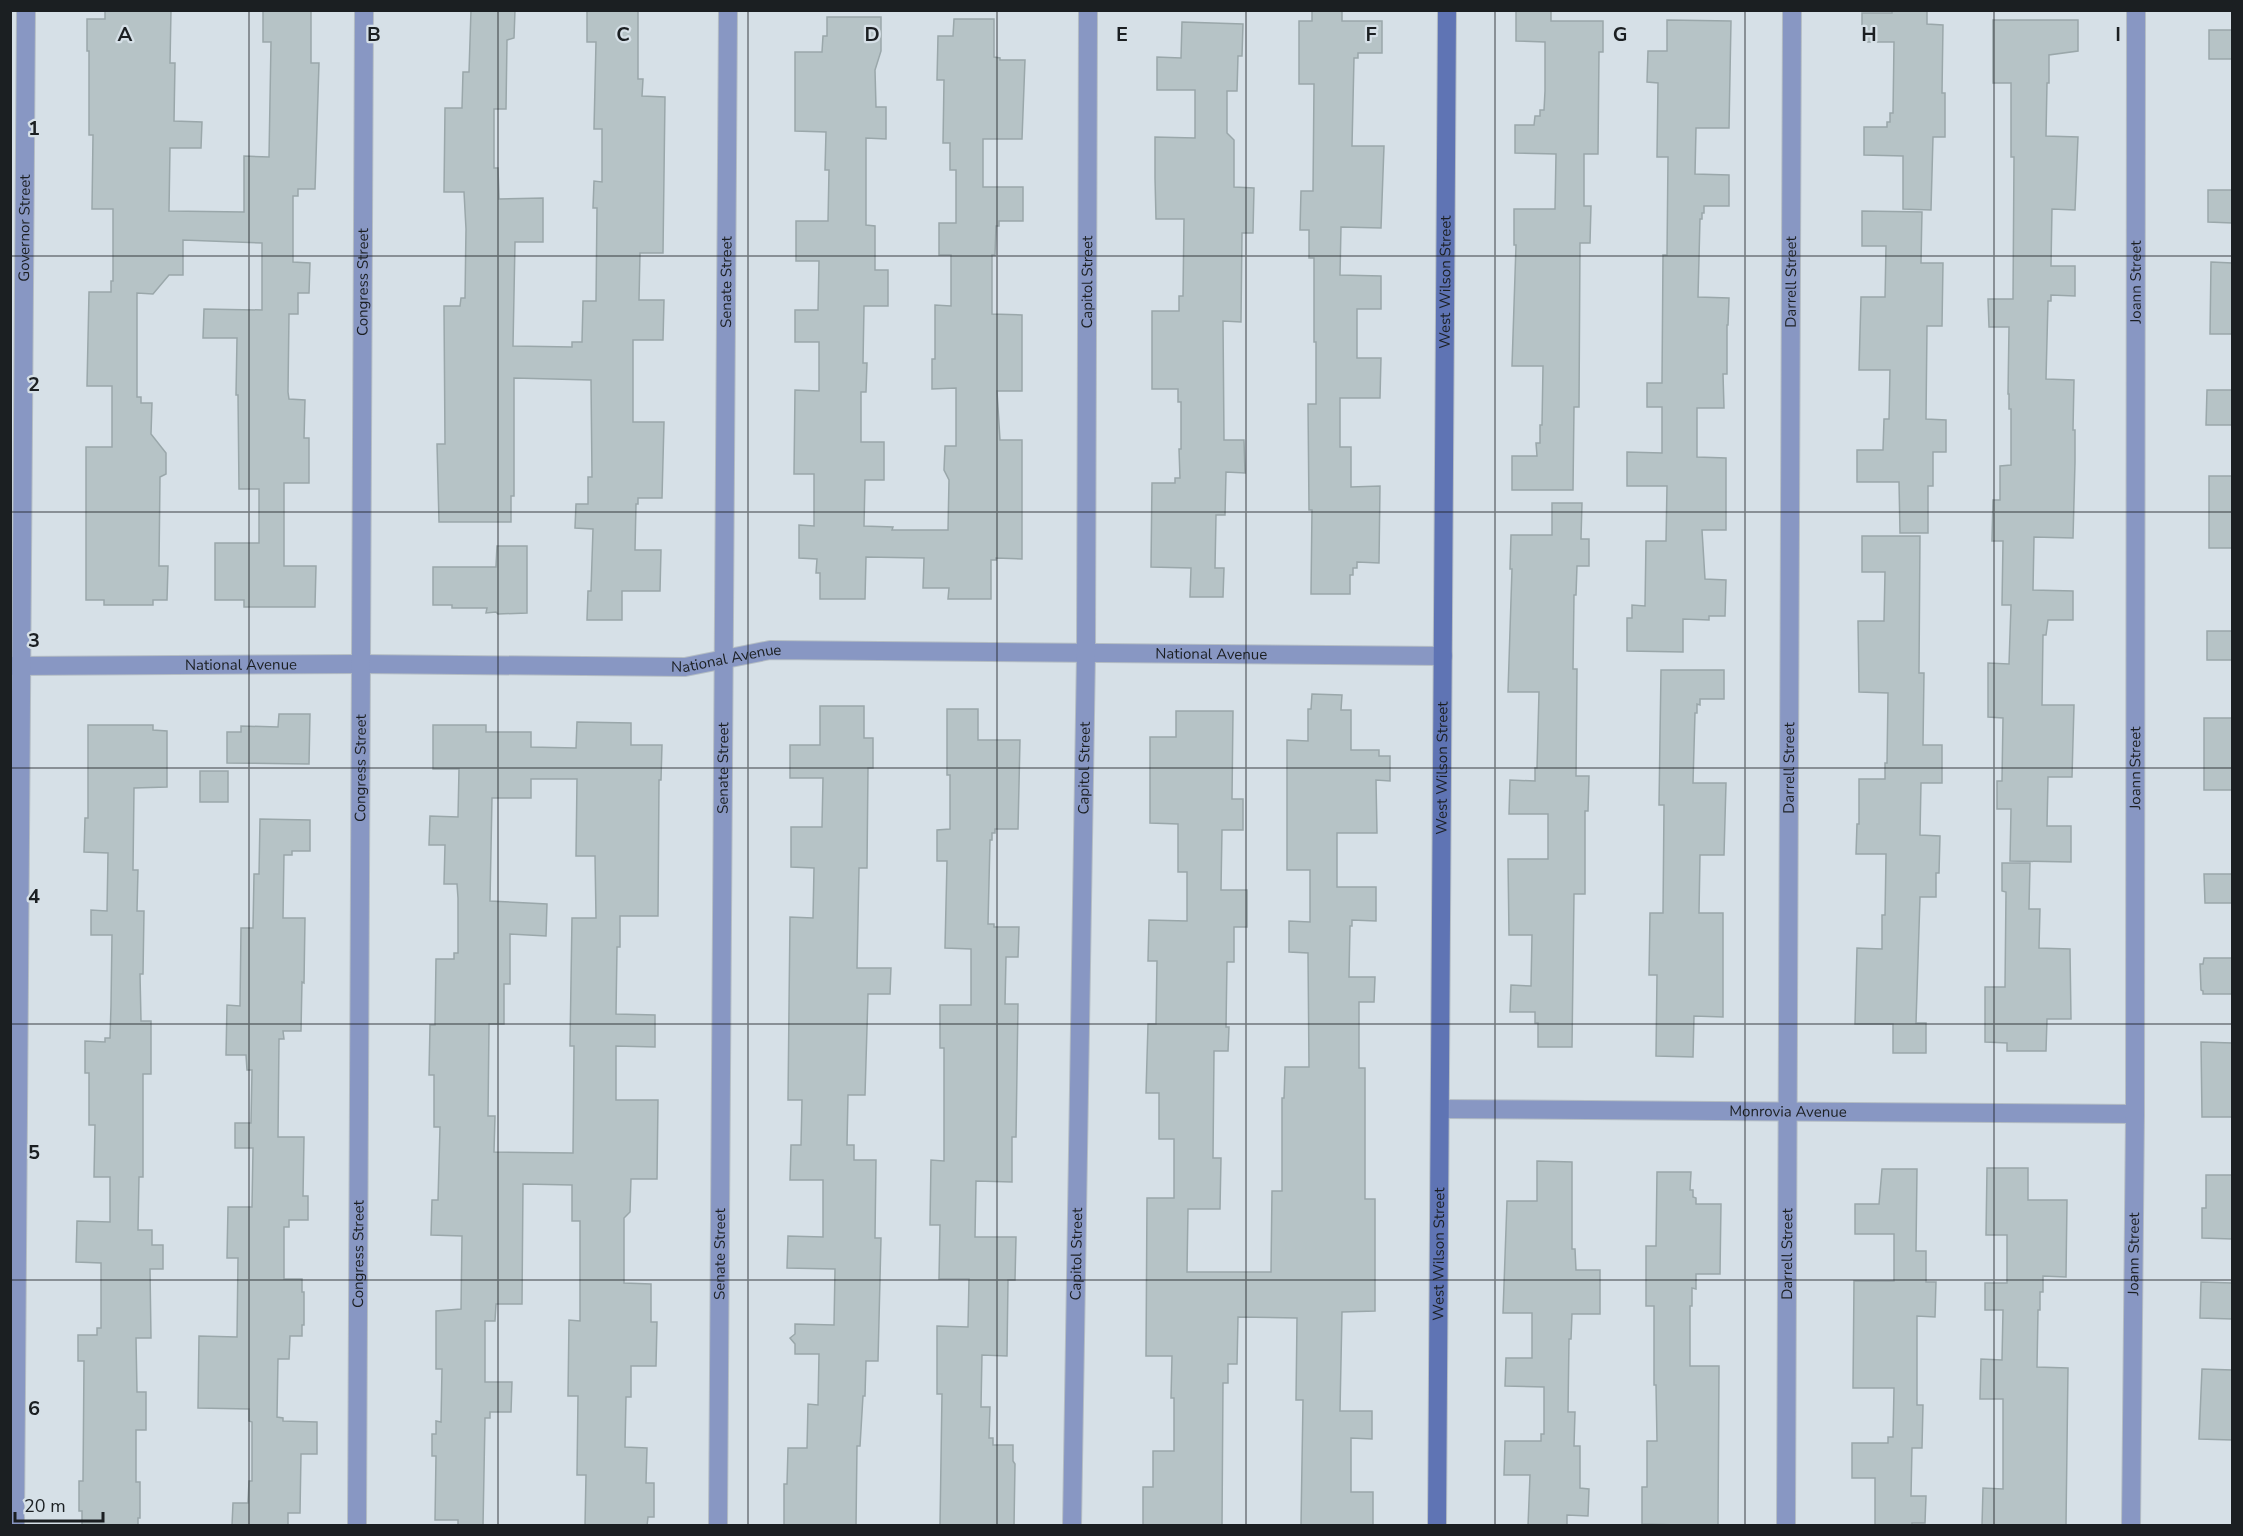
<svg xmlns="http://www.w3.org/2000/svg" width="2243" height="1536" font-family="'Nunito Sans',sans-serif">
<rect width="100%" height="100%" fill="#d6e0e7"/>
<!-- building -->
<g fill="#b6c3c6" stroke="#9aa7aa" stroke-width="1.5" fill-rule="evenodd">
<polygon points="105,10 171,10 170,63 175,63 174,121 202,122 201,148 170,148 169,211 244,212 244,156 269,157 271,42 263,42 263,10 311,11 311,63 319,63 315,189 298,189 298,196 293,196 293,262 310,263 309,293 298,293 298,314 289,314 288,392 289,399 305,400 304,438 309,438 309,483 284,483 284,566 316,566 315,607 244,607 244,600 215,600 215,543 259,543 259,489 239,489 238,395 236,395 237,338 203,338 204,309 262,310 262,243 183,240 183,275 169,275 153,294 137,293 137,397 141,397 141,403 152,403 151,434 166,453 166,474 160,477 159,566 168,566 167,600 153,600 153,605 104,605 104,600 86,600 86,447 112,447 112,386 87,386 89,292 111,292 111,281 113,281 113,209 92,209 93,135 89,135 89,51 87,51 87,19 105,19"/>
<polygon points="471,10 515,10 514,38 507,40 506,109 494,109 494,168 498,168 499,199 543,198 543,242 515,242 513,346 572,347 572,342 582,342 583,301 596,301 597,208 593,208 594,181 602,182 602,129 594,129 596,42 587,42 587,10 638,10 638,79 643,79 642,96 665,97 663,253 640,253 639,300 664,300 663,340 633,340 633,422 664,422 662,498 638,498 638,504 636,504 635,550 661,550 660,591 622,591 622,620 587,620 588,591 591,591 593,529 575,528 576,504 588,504 588,477 592,477 591,380 514,378 514,496 511,496 511,522 439,522 437,444 445,444 444,306 460,306 461,298 465,298 466,229 464,192 444,192 445,108 462,108 463,72 469,72"/>
<polygon points="1312,10 1342,10 1342,21 1382,21 1382,53 1358,53 1358,58 1354,58 1352,146 1384,146 1381,228 1341,227 1340,275 1381,276 1381,309 1357,309 1357,358 1381,358 1380,398 1340,398 1340,447 1351,447 1351,487 1380,486 1379,563 1357,562 1357,568 1353,568 1353,575 1350,575 1350,594 1311,594 1312,510 1309,510 1308,404 1316,404 1316,342 1314,342 1314,258 1309,258 1309,230 1300,230 1301,191 1313,191 1314,84 1299,84 1299,21 1312,21"/>
<polygon points="1516,10 1551,10 1551,21 1603,21 1603,52 1599,52 1598,154 1584,154 1584,206 1591,206 1590,243 1580,243 1579,407 1574,407 1573,490 1512,490 1512,456 1537,456 1536,443 1540,443 1540,425 1542,425 1543,366 1512,366 1516,245 1514,245 1514,209 1555,209 1556,154 1515,153 1515,125 1534,125 1535,116 1540,116 1540,110 1544,110 1545,91 1545,42 1516,41"/>
<polygon points="1892,10 1927,10 1927,24 1943,25 1942,93 1945,93 1945,137 1933,137 1931,210 1903,209 1903,156 1864,155 1864,127 1887,127 1887,122 1890,122 1890,113 1893,113 1894,42 1862,42 1862,13 1892,13"/>
<polygon points="827,17 881,17 881,51 875,70 876,107 886,107 886,139 866,138 866,225 875,226 875,270 888,270 888,306 864,306 863,363 867,363 866,392 861,392 861,442 884,442 884,480 865,480 864,526 893,527 892,530 948,530 949,480 944,470 945,446 956,446 956,388 932,389 932,359 935,359 935,305 951,306 951,255 939,255 939,223 956,223 956,170 950,170 950,143 943,143 944,80 937,80 938,36 953,36 954,19 994,19 994,57 1000,58 1000,60 1025,60 1022,139 983,139 983,187 1023,187 1023,221 999,221 999,226 996,226 995,255 992,255 992,314 1022,315 1022,391 997,391 1000,440 1022,440 1022,559 996,558 996,560 991,560 991,599 948,599 949,588 923,588 924,558 866,557 865,599 820,599 820,573 816,573 817,559 799,558 799,525 814,526 814,474 794,474 795,390 819,391 819,342 795,342 795,310 818,310 819,261 796,261 796,221 828,221 829,170 825,170 826,132 795,131 795,52 822,52 823,36 827,36"/>
<polygon points="1667,20 1731,21 1729,128 1696,128 1695,174 1729,175 1729,206 1704,206 1704,213 1702,213 1702,219 1700,219 1698,297 1729,298 1728,325 1727,325 1727,374 1723,374 1724,408 1697,408 1697,457 1726,458 1726,530 1702,530 1705,579 1726,580 1725,616 1709,616 1709,620 1683,619 1683,652 1627,651 1627,618 1632,618 1632,605 1645,606 1646,541 1666,541 1667,486 1627,486 1627,452 1662,453 1662,407 1647,407 1647,383 1662,383 1663,255 1667,255 1668,157 1657,157 1658,83 1647,82 1648,51 1667,51"/>
<polygon points="1993,20 2078,20 2078,51 2049,55 2049,83 2047,83 2046,136 2078,137 2075,210 2052,209 2051,266 2075,266 2075,296 2051,295 2051,301 2048,301 2046,379 2074,380 2073,430 2075,430 2075,462 2073,538 2034,537 2033,590 2073,591 2073,620 2048,620 2046,635 2043,635 2042,705 2074,705 2072,777 2048,777 2047,826 2071,826 2071,862 2010,861 2011,809 1997,809 1997,781 2002,781 2003,718 1988,717 1988,663 2009,664 2011,605 2002,605 2003,541 1992,541 1993,500 2000,500 2000,466 2011,465 2011,409 2009,409 2009,394 2008,394 2009,327 1989,327 1988,299 2013,299 2014,157 2011,157 2011,83 1993,83"/>
<polygon points="1182,22 1243,24 1242,56 1238,56 1237,91 1227,91 1227,133 1234,140 1234,187 1254,188 1253,233 1242,233 1241,322 1223,321 1224,440 1244,440 1245,473 1226,472 1225,515 1216,515 1215,568 1224,568 1223,597 1190,597 1191,568 1151,567 1152,483 1175,483 1175,478 1180,478 1179,449 1181,449 1181,402 1178,402 1178,389 1152,389 1152,311 1179,311 1179,296 1183,296 1184,219 1156,219 1155,178 1155,137 1195,138 1195,90 1157,90 1157,57 1181,58"/>
<rect x="2209" y="30" width="23" height="29"/>
<polygon points="2208,190 2232,190 2232,223 2208,222"/>
<polygon points="1862,211 1922,212 1921,263 1943,263 1942,326 1927,326 1926,419 1946,420 1946,452 1933,452 1933,486 1928,486 1928,533 1900,533 1899,482 1857,482 1857,450 1883,450 1884,419 1889,419 1890,370 1859,370 1861,297 1885,297 1886,246 1862,246"/>
<polygon points="2211,262 2232,263 2232,334 2210,334"/>
<polygon points="2207,390 2232,390 2232,425 2206,425"/>
<rect x="2209" y="476" width="23" height="72"/>
<polygon points="1552,503 1582,503 1581,539 1589,539 1589,566 1577,566 1576,595 1574,595 1573,669 1577,669 1576,776 1589,776 1588,811 1585,811 1585,894 1574,894 1572,1047 1538,1047 1538,1023 1535,1023 1535,1012 1510,1012 1511,985 1531,986 1532,935 1509,935 1508,859 1548,859 1548,814 1509,814 1510,780 1535,781 1535,768 1537,768 1539,692 1508,692 1512,569 1510,569 1511,535 1552,535"/>
<polygon points="1862,536 1920,536 1919,673 1924,673 1923,745 1942,745 1942,783 1921,783 1920,835 1940,836 1939,873 1936,873 1936,897 1920,897 1916,1023 1926,1023 1926,1053 1893,1053 1893,1024 1855,1024 1857,948 1882,949 1882,915 1885,915 1886,854 1856,854 1857,824 1859,824 1859,779 1885,779 1885,763 1887,763 1888,693 1859,692 1858,621 1884,621 1885,572 1862,572"/>
<polygon points="497,546 527,546 527,613 498,614 496,612 486,613 487,608 452,608 452,605 433,605 433,567 496,567"/>
<rect x="2207" y="631" width="25" height="29"/>
<polygon points="1661,670 1724,670 1724,699 1700,699 1700,705 1697,704 1697,713 1695,713 1693,783 1726,783 1724,855 1700,855 1699,913 1723,913 1723,1017 1694,1016 1693,1057 1656,1056 1657,975 1649,975 1650,913 1663,913 1664,805 1659,805"/>
<polygon points="1312,694 1342,695 1341,710 1351,710 1351,750 1379,750 1379,756 1390,756 1390,781 1376,780 1377,833 1337,833 1337,887 1376,887 1376,921 1352,920 1352,926 1350,926 1349,977 1375,977 1374,1002 1359,1002 1359,1068 1365,1068 1365,1199 1375,1199 1375,1311 1342,1312 1340,1411 1372,1411 1372,1439 1351,1438 1351,1492 1373,1492 1373,1526 1301,1526 1303,1400 1296,1400 1297,1318 1238,1317 1237,1364 1228,1364 1228,1383 1223,1383 1222,1526 1143,1526 1143,1487 1153,1487 1153,1451 1174,1451 1174,1398 1171,1398 1172,1356 1146,1356 1147,1198 1174,1198 1174,1139 1159,1139 1159,1093 1146,1093 1148,1024 1156,1024 1157,961 1148,961 1149,920 1187,921 1187,872 1178,872 1178,824 1150,823 1150,737 1176,737 1176,711 1233,711 1232,799 1243,799 1243,830 1222,830 1221,890 1247,890 1247,927 1234,927 1234,962 1227,962 1226,1027 1229,1027 1228,1051 1214,1051 1213,1158 1221,1158 1220,1209 1188,1209 1187,1272 1271,1272 1272,1191 1282,1191 1282,1098 1284,1098 1285,1067 1309,1067 1308,953 1289,952 1289,921 1310,922 1310,870 1287,870 1287,740 1308,741 1308,709 1311,709"/>
<polygon points="820,706 864,706 864,738 873,738 873,768 868,768 867,868 859,868 857,968 891,968 890,994 868,994 865,1095 848,1095 847,1145 854,1145 854,1160 876,1160 875,1238 881,1238 878,1361 866,1361 865,1396 863,1396 860,1446 857,1446 856,1526 784,1526 784,1484 787,1484 788,1448 807,1448 808,1404 818,1405 819,1354 795,1354 795,1344 790,1338 795,1334 795,1324 834,1325 835,1269 787,1268 788,1236 823,1237 823,1180 790,1180 791,1145 801,1145 802,1100 788,1100 790,917 813,918 814,868 791,867 791,827 822,827 823,778 790,778 790,745 820,745"/>
<polygon points="947,709 978,709 978,740 1020,740 1018,829 995,829 995,833 992,833 992,840 990,840 988,924 994,924 994,927 1019,927 1018,957 1006,957 1005,1004 1018,1004 1016,1137 1012,1137 1012,1182 976,1181 975,1237 1016,1237 1015,1280 1008,1280 1007,1356 982,1355 981,1407 990,1407 989,1438 993,1438 993,1445 1013,1445 1013,1461 1015,1464 1014,1526 940,1526 942,1394 937,1394 937,1326 968,1327 969,1279 939,1279 940,1225 930,1225 931,1160 944,1161 944,1048 940,1048 940,1005 971,1005 971,949 945,948 947,861 937,861 937,830 950,829 950,775 947,775"/>
<polygon points="279,714 310,714 309,764 227,763 227,732 241,732 241,726 278,727"/>
<rect x="2204" y="718" width="28" height="72"/>
<path d="M577,722L631,723V745H662L661,780H659L658,916H620V947H617L616,1014L655,1015V1047L616,1046V1100H658L657,1179H631L630,1212L624,1218V1283L651,1284V1322H657L656,1366H631V1397H626L625,1447L647,1448L646,1483H654V1517H648L647,1526H585L586,1475H577L578,1396H568L569,1320L580,1321V1221H572V1185L523,1184L522,1304H496L495,1321H485V1382H512L511,1412H490V1418H485L483,1526H458V1520H435L436,1456H432V1434H436V1421L441,1422L442,1369H436V1311L461,1309L462,1236L431,1235L432,1200H438L440,1127H434V1075H429L430,1025H435L436,959H454V953H458V898L457,884H444L445,845H429L430,816L458,817L459,769H433V725H486V732H531V747L576,748ZM531,779H577L576,856H595L596,918H572L570,1046H574L573,1153L494,1152L495,1116H488L489,1024H504V984H510V934L546,936L547,904L490,901L492,798H531Z"/>
<polygon points="88,725 153,725 153,730 167,731 167,787 134,788 133,870 138,870 137,911 144,911 143,974 140,974 141,1021 151,1021 151,1074 143,1074 143,1177 139,1177 138,1230 152,1230 152,1245 163,1245 163,1269 150,1269 151,1338 136,1338 137,1392 146,1392 146,1430 136,1430 136,1482 140,1482 140,1518 138,1518 138,1526 82,1526 82,1511 79,1511 79,1481 83,1481 84,1361 78,1361 78,1335 97,1335 97,1328 101,1328 101,1263 76,1262 77,1221 110,1222 110,1177 94,1177 95,1125 89,1125 89,1073 85,1073 85,1041 105,1042 105,1038 110,1038 111,1006 112,935 91,935 91,910 107,911 108,853 84,852 85,818 88,818"/>
<rect x="200" y="771" width="28" height="31"/>
<polygon points="260,819 310,820 310,851 292,851 292,855 284,855 283,918 305,918 304,983 302,982 301,1031 283,1031 284,1039 279,1039 278,1137 304,1137 303,1196 308,1196 308,1220 289,1220 289,1227 284,1227 284,1279 302,1279 302,1292 304,1292 304,1325 302,1325 302,1336 290,1336 289,1359 278,1359 277,1417 283,1418 283,1421 317,1422 317,1454 301,1454 300,1513 288,1513 288,1526 232,1526 233,1503 248,1503 249,1481 252,1481 252,1422 249,1421 249,1409 198,1408 199,1336 237,1337 238,1258 227,1258 228,1207 252,1207 253,1148 235,1148 235,1123 251,1123 252,1070 247,1070 246,1055 226,1055 227,1005 240,1006 241,928 253,928 254,874 259,874"/>
<polygon points="2002,863 2030,863 2029,909 2040,909 2039,948 2070,949 2071,1019 2047,1019 2046,1051 2007,1051 2007,1043 1985,1042 1985,987 2005,987 2006,892 2002,891"/>
<polygon points="2204,874 2232,874 2232,903 2205,903"/>
<polygon points="2204,958 2232,958 2232,994 2203,994 2203,991 2201,990 2200,964 2203,964"/>
<polygon points="2201,1042 2232,1043 2232,1117 2202,1117"/>
<polygon points="1537,1161 1572,1162 1572,1249 1575,1249 1576,1270 1600,1270 1600,1314 1572,1314 1571,1339 1569,1339 1568,1412 1575,1412 1574,1446 1580,1446 1580,1488 1589,1489 1588,1516 1567,1515 1567,1526 1528,1526 1530,1475 1504,1475 1505,1441 1541,1441 1541,1434 1544,1434 1544,1387 1505,1386 1506,1358 1532,1358 1532,1313 1503,1313 1507,1201 1537,1201"/>
<polygon points="1987,1168 2028,1168 2028,1200 2067,1200 2066,1277 2043,1276 2043,1292 2040,1292 2040,1310 2038,1310 2037,1367 2068,1368 2066,1525 1982,1526 1983,1488 2003,1489 2003,1399 1980,1399 1981,1359 2002,1360 2003,1310 1985,1310 1985,1283 2007,1283 2007,1235 1986,1235"/>
<polygon points="1882,1169 1917,1169 1916,1251 1926,1251 1926,1282 1936,1282 1935,1317 1917,1316 1917,1405 1923,1405 1922,1448 1912,1448 1911,1496 1926,1496 1925,1523 1912,1523 1912,1526 1875,1526 1875,1478 1852,1478 1852,1443 1888,1443 1888,1437 1893,1437 1894,1388 1853,1388 1854,1281 1894,1281 1894,1234 1855,1234 1855,1204 1879,1204"/>
<polygon points="1657,1172 1691,1172 1690,1190 1693,1190 1693,1197 1696,1198 1696,1204 1721,1204 1720,1274 1696,1274 1696,1289 1692,1288 1692,1306 1690,1306 1690,1366 1719,1366 1718,1526 1642,1524 1642,1487 1647,1487 1647,1441 1657,1441 1656,1385 1654,1385 1654,1306 1646,1306 1646,1246 1656,1246"/>
<polygon points="2206,1175 2232,1175 2232,1239 2202,1238 2202,1208 2206,1208"/>
<polygon points="2201,1282 2232,1283 2232,1319 2200,1318"/>
<polygon points="2202,1369 2232,1370 2232,1440 2199,1439"/>
</g>
<g fill="none" stroke-linecap="round" stroke-linejoin="round">
<defs>
<g id="street">
<path id="s1" d="M13,666L361,664L685,667L770,650L1443,656"/>
<path id="s2" d="M1440,1109L2135,1114"/>
<path id="s3" d="M15,1526L26,10"/>
<path id="s4" d="M357,1526L364,10"/>
<path id="s5" d="M718,1526L728,10"/>
<path id="s6" d="M1072,1526L1086,653L1088,10"/>
<path id="s7" d="M1786,1526L1792,10"/>
<path id="s8" d="M2131,1526L2135,1114L2136,10"/>
</g>
<g id="secondary">
<path id="s9" d="M1437,1526L1447,10"/>
</g>
</defs>
<!-- street casing -->
<use href="#street" stroke="#b4bdc4" stroke-width="20"/>
<!-- secondary casing -->
<use href="#secondary" stroke="#b4bdc4" stroke-width="20"/>
<!-- street -->
<use href="#street" stroke="#8897c3" stroke-width="18"/>
<!-- secondary -->
<use href="#secondary" stroke="#5f74b4" stroke-width="18"/>
</g>
<!-- grid -->
<path fill="none" stroke="#1b1f22" stroke-width="1.5" stroke-opacity="0.55" d="M249,10V1526M498,10V1526M748,10V1526M997,10V1526M1246,10V1526M1495,10V1526M1745,10V1526M1994,10V1526M10,256H2232M10,512H2232M10,768H2232M10,1024H2232M10,1280H2232"/>
<g text-anchor="middle" stroke-width="4.5" stroke-linejoin="round" paint-order="stroke">
<!-- street labels -->
<g font-size="15" fill="#1b1f22" stroke="#d6e0e7">
<text dy="5" stroke="none"><textPath href="#s3" startOffset="1298">Governor Street</textPath></text>
<text dy="5" stroke="none"><textPath href="#s4" startOffset="1244">Congress Street</textPath></text>
<text dy="5" stroke="none"><textPath href="#s5" startOffset="1244">Senate Street</textPath></text>
<text dy="5" stroke="none"><textPath href="#s6" startOffset="1244">Capitol Street</textPath></text>
<text dy="5" stroke="none"><textPath href="#s9" startOffset="1244">West Wilson Street</textPath></text>
<text dy="5" stroke="none"><textPath href="#s7" startOffset="1244">Darrell Street</textPath></text>
<text dy="5" stroke="none"><textPath href="#s8" startOffset="1244">Joann Street</textPath></text>
<text dy="5" stroke="none"><textPath href="#s1" startOffset="1200">National Avenue</textPath></text>
<text dy="5" stroke="none"><textPath href="#s1" startOffset="714">National Avenue</textPath></text>
<text dy="5" stroke="none"><textPath href="#s1" startOffset="228">National Avenue</textPath></text>
<text dy="5" stroke="none"><textPath href="#s4" startOffset="758">Congress Street</textPath></text>
<text dy="5" stroke="none"><textPath href="#s5" startOffset="758">Senate Street</textPath></text>
<text dy="5" stroke="none"><textPath href="#s6" startOffset="758">Capitol Street</textPath></text>
<text dy="5" stroke="none"><textPath href="#s9" startOffset="758">West Wilson Street</textPath></text>
<text dy="5" stroke="none"><textPath href="#s7" startOffset="758">Darrell Street</textPath></text>
<text dy="5" stroke="none"><textPath href="#s8" startOffset="758">Joann Street</textPath></text>
<text dy="5" stroke="none"><textPath href="#s2" startOffset="348">Monrovia Avenue</textPath></text>
<text dy="5" stroke="none"><textPath href="#s4" startOffset="272">Congress Street</textPath></text>
<text dy="5" stroke="none"><textPath href="#s5" startOffset="272">Senate Street</textPath></text>
<text dy="5" stroke="none"><textPath href="#s6" startOffset="272">Capitol Street</textPath></text>
<text dy="5" stroke="none"><textPath href="#s9" startOffset="272">West Wilson Street</textPath></text>
<text dy="5" stroke="none"><textPath href="#s7" startOffset="272">Darrell Street</textPath></text>
<text dy="5" stroke="none"><textPath href="#s8" startOffset="272">Joann Street</textPath></text>
</g>
</g>
<g font-size="20" text-anchor="middle" font-weight="bold" fill="#1b1f22" stroke="#d6e0e7" stroke-width="4.5" stroke-linejoin="round" paint-order="stroke">
<text x="125" y="41">A</text>
<text x="374" y="41">B</text>
<text x="623" y="41">C</text>
<text x="872" y="41">D</text>
<text x="1122" y="41">E</text>
<text x="1371" y="41">F</text>
<text x="1620" y="41">G</text>
<text x="1869" y="41">H</text>
<text x="2118" y="41">I</text>
<text x="34" y="135">1</text>
<text x="34" y="391">2</text>
<text x="34" y="647">3</text>
<text x="34" y="903">4</text>
<text x="34" y="1159">5</text>
<text x="34" y="1415">6</text>
</g>
<!-- border -->
<rect width="2243" height="1536" fill="none" stroke="#1b1f22" stroke-width="24"/>
<!-- scale -->
<path d="M15 1512v9h88v-9" fill="none" stroke="#1b1f22" stroke-width="3"/>
<text x="24" y="1512" font-size="18" fill="#1b1f22" stroke="#d6e0e7" stroke-width="4.5" paint-order="stroke">20 m</text>
</svg>
